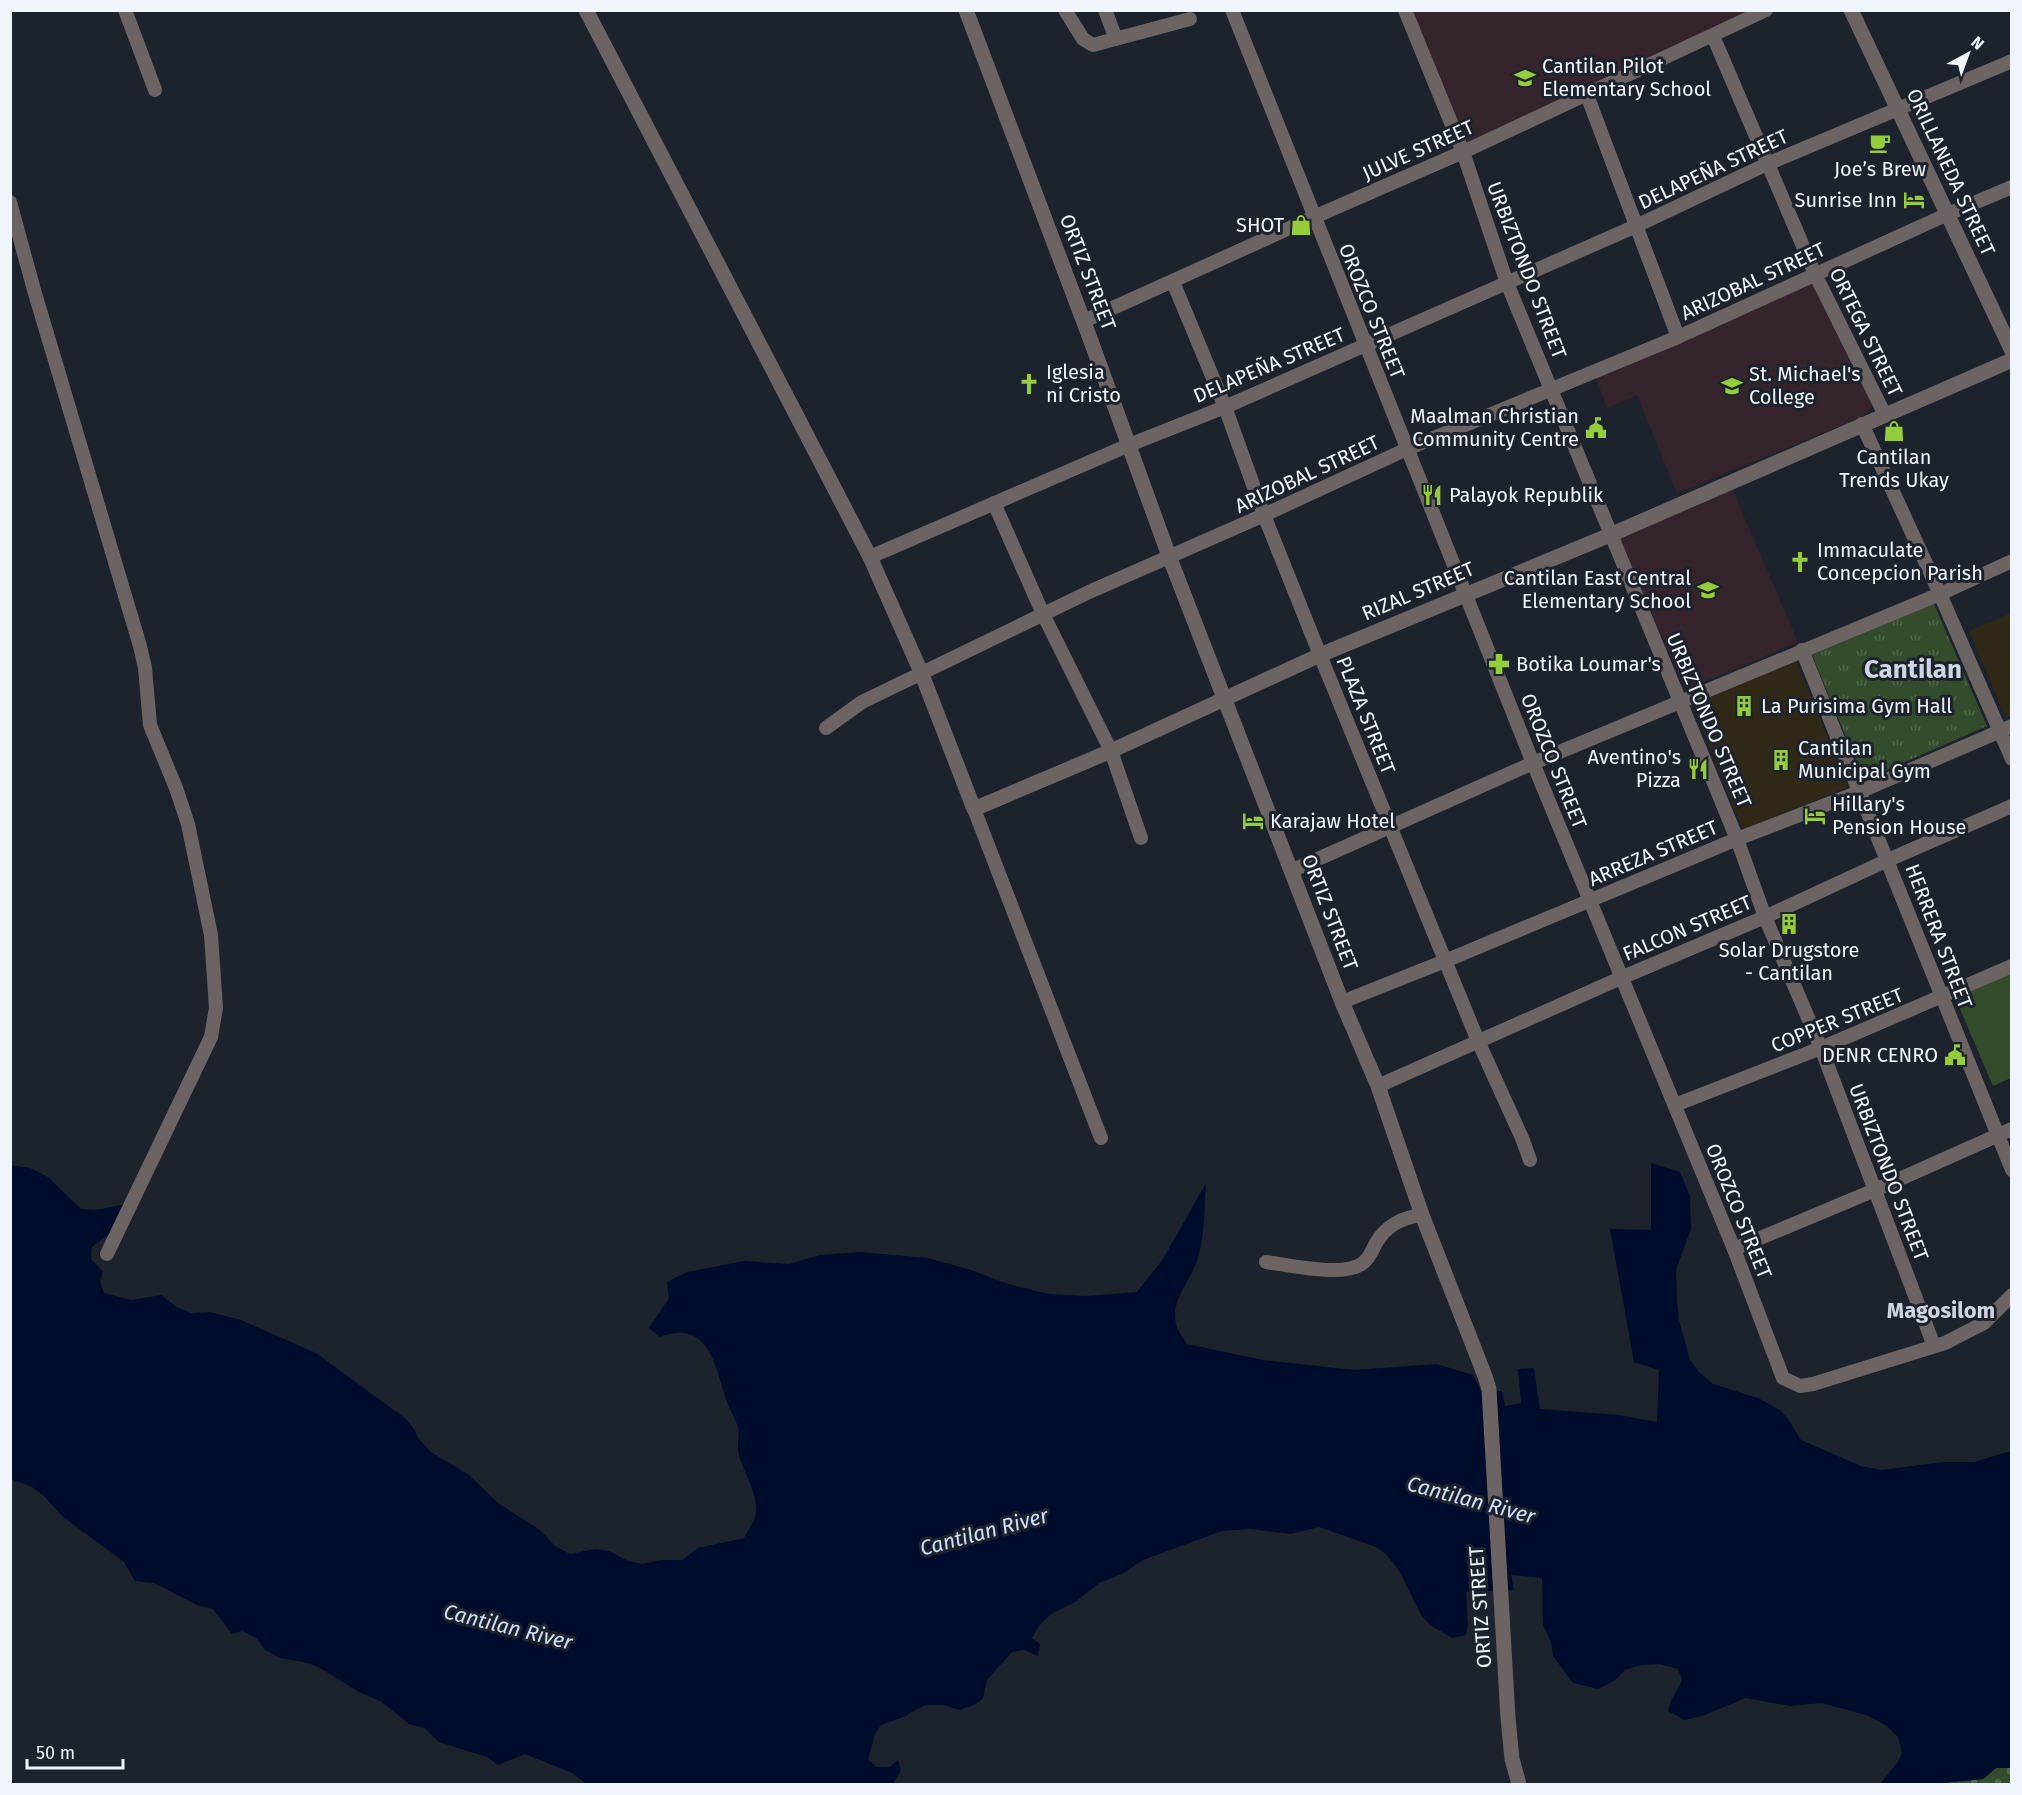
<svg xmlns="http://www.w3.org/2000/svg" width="2022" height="1795" font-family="'Fira Sans',sans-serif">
<defs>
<pattern id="cemetery-stones" width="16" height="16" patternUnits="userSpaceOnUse" patternTransform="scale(1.5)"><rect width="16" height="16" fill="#334d2c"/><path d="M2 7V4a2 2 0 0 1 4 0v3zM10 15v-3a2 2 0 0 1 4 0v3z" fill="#51674c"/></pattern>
<pattern id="park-tufts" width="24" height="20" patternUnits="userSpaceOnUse" patternTransform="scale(1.5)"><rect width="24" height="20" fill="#334d2c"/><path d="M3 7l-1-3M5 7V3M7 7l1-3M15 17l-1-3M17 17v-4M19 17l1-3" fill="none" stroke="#51674c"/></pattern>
</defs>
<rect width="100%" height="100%" fill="#1d232d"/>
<!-- commercial -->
<g fill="#302918">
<polygon points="2011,613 2011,716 2006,718 1969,631"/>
<polygon points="1796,661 1848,787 1743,829 1692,705"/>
</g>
<!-- education -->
<g fill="#35242c">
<polygon points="1412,11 1755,11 1466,146"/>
<polygon points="1814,282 1874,405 1862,417 1677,493 1637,395 1607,408 1596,378"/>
<polygon points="1732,489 1798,642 1685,690 1619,538"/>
</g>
<!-- grass -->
<polygon fill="#334d2c" points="2011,971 2011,1078 1993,1086 1954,995"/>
<!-- cemetery -->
<polygon fill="url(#cemetery-stones)" points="2006,1766 2011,1768 2011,1784 1934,1784 1983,1779 1996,1768"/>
<!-- park -->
<polygon fill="url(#park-tufts)" points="1934,604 1987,726 1864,780 1812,655"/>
<!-- water -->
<path fill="#000c2b" d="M1651,1163L1680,1172L1690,1196L1691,1229L1676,1270L1677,1301L1679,1320L1690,1360L1700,1373L1713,1384L1758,1398L1780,1410L1788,1419L1801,1440L1861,1466L1882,1470L1942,1462H1974L2011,1451V1768H1996L1983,1779L1934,1784H1880L1898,1762L1902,1753L1898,1737L1887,1726L1869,1716L1822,1703L1790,1706L1746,1698L1702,1716L1685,1720L1668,1711C1671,1696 1677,1693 1682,1680L1678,1669L1659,1664L1641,1665L1625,1670L1614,1681L1598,1689L1573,1683L1553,1656L1551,1642L1543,1625L1542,1578L1511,1575L1514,1590L1466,1592L1468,1626L1466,1635L1452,1638L1430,1625L1421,1615L1400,1572L1386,1554L1376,1547L1319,1527L1291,1534L1251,1529L1222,1531L1143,1560L1122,1574L1099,1583L1075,1602L1051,1614L1038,1627L1032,1638L1040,1644L1038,1656L1024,1650L1012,1652L987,1680L983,1698L976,1704L960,1710L944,1705H926L915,1710L904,1717L881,1725L875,1734L868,1760L877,1767H889L898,1760L901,1770L893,1784H584V1782L572,1773L525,1754L498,1765L487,1757L439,1742L424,1728L409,1724L382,1702L357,1691L320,1668L308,1663L280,1658L265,1650L256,1638L243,1631L232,1634L213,1609L197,1605L154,1583L135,1581L124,1562L62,1516L44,1496L32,1487L11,1479L10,1165L30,1168L48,1177L81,1209L96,1210L131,1203L117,1228L92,1247L91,1259L103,1272L100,1281L104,1293L131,1300L161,1295L177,1307L191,1313L210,1312L241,1320L316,1353L406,1419L414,1429L418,1438L431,1452L469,1475L498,1503L540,1530L555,1546L570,1554L595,1549L609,1551L628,1561L642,1564L661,1560H682L698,1548L744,1538C748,1530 755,1521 756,1513C758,1493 744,1474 739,1455C736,1446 740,1437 738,1428C736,1419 730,1411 727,1402C715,1368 710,1318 660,1337L649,1328L669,1298L667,1282L687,1272L744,1261L789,1264L820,1255L860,1252L928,1258L971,1270L1008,1284L1048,1294L1086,1296L1137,1292L1163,1259L1206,1183C1204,1207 1205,1235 1198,1258C1193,1276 1175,1296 1175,1314C1175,1327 1180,1334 1187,1344L1263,1360L1354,1370L1437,1364L1473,1375L1481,1391H1502L1505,1406L1521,1403L1518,1369L1534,1368L1540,1409L1619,1415L1657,1422L1659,1370L1634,1362L1610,1229L1651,1230Z"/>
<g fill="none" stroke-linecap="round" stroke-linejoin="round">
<!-- minor -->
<g stroke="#6b6463" stroke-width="14">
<polyline points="125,10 155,90"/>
<polyline points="1065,10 1083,39 1093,45 1190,19"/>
<polyline points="1105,10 1116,39"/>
<polyline points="1232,10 1533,763 1734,1249 1783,1378 1800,1386 1813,1384 1945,1343 1984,1323 2012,1295"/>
<polyline points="1405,10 1463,152 1507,283 1737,839 1765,917 1821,1048 1934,1346"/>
<polyline points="1713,36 1815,274 1884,413"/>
<polyline points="1587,95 1678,337"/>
<polyline points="10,202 34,290 140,646 145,668 150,725 176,788 188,824 211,935 216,1008 211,1037 107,1254"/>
<polyline points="1173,282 1225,407 1264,515 1320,655 1478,1041 1522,1138 1530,1160"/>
<polyline points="1084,321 1314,217 1463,152 1766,10"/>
<polyline points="1862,424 1940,594 2012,759"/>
<polyline points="994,503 1043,614 1111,751 1141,838"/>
<polyline points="870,557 1129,445 1225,407 1636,226 1767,164 2012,61"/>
<polyline points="1802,650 2012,1170"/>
<polyline points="826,728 862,702 1089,592 1264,515 1407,449 1678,337 1948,214 2012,187"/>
<polyline points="974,809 1101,1138"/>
<polyline points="1291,871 1533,763 1940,594 2012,561"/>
<polyline points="1342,1002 1445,961 1737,839 1859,792 2012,726"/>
<polyline points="1378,1086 1623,977 1765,917 1888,860 2012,806"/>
<polyline points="1675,1105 1821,1048 2012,966"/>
<polyline points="1734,1249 1875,1190 2012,1129"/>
<path d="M1266,1262C1290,1265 1344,1278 1363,1263C1369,1259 1373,1249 1376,1243C1386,1226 1403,1217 1422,1215"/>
</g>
<!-- tertiary -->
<g stroke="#6b6463" stroke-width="15">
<polyline points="586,10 870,557 921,672 974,809 1111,751 1320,655 1610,535 2012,360"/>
<polyline points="966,10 1091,341 1169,556 1342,1002 1378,1086 1422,1215 1485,1376 1489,1389 1508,1718 1512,1759 1519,1784"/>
<polyline points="1851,10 2012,351"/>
</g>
</g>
<!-- icons -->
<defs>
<symbol id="school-bare" viewBox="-9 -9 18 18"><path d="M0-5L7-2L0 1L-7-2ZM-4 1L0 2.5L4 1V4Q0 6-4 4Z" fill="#95cc3b" stroke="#1d232d" stroke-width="2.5" paint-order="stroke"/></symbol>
<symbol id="cafe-bare" viewBox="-9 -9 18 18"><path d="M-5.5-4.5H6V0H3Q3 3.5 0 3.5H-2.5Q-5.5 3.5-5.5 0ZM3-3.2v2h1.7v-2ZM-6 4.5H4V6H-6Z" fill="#95cc3b" stroke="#1d232d" stroke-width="2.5" paint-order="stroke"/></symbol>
<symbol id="hotel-bare" viewBox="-9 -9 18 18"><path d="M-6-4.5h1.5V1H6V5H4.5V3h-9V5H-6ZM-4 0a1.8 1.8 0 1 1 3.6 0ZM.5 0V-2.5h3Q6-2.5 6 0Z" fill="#95cc3b" stroke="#1d232d" stroke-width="2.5" paint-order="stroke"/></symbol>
<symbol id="shop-bare" viewBox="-9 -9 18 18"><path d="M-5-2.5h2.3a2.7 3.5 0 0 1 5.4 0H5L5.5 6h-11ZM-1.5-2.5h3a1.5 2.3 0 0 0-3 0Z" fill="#95cc3b" stroke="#1d232d" stroke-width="2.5" paint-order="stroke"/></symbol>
<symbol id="church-bare" viewBox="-9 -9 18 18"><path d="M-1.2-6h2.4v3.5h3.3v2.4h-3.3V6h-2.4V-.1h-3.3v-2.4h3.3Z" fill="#95cc3b" stroke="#1d232d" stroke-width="2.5" paint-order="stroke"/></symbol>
<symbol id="university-bare" viewBox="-9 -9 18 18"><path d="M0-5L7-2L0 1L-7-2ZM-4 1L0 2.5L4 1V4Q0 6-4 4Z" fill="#95cc3b" stroke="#1d232d" stroke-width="2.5" paint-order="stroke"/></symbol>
<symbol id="civic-bare" viewBox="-9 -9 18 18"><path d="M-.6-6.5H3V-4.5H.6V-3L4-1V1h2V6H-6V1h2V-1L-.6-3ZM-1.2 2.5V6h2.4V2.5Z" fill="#95cc3b" stroke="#1d232d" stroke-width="2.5" paint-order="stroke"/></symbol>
<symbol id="restaurant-bare" viewBox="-9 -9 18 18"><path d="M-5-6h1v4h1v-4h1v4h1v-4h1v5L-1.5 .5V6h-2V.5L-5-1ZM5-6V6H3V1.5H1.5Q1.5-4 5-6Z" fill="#95cc3b" stroke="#1d232d" stroke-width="2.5" paint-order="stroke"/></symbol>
<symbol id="pharmacy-bare" viewBox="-9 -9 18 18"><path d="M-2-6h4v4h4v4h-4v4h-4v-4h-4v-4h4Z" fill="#95cc3b" stroke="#1d232d" stroke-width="2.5" paint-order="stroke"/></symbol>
<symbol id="building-bare" viewBox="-9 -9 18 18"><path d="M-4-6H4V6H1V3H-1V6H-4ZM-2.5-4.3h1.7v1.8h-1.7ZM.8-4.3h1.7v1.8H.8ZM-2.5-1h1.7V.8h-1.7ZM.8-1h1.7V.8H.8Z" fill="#95cc3b" stroke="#1d232d" stroke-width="2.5" paint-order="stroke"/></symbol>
</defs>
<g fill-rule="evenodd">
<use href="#school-bare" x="1510" y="63" width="30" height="30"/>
<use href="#cafe-bare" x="1865" y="128" width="30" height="30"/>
<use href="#hotel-bare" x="1899" y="185" width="30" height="30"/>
<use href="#shop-bare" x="1286" y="210" width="30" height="30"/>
<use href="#church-bare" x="1014" y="369" width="30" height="30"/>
<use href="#university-bare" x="1717" y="371" width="30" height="30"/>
<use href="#civic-bare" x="1581" y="413" width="30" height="30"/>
<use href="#shop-bare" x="1879" y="416" width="30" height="30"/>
<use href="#restaurant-bare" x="1417" y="480" width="30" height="30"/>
<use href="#church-bare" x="1785" y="547" width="30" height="30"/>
<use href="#school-bare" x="1693" y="575" width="30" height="30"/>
<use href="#pharmacy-bare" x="1484" y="649" width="30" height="30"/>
<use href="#building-bare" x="1729" y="691" width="30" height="30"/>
<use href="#building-bare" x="1766" y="745" width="30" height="30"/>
<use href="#restaurant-bare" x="1683" y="754" width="30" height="30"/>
<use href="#hotel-bare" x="1800" y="801" width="30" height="30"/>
<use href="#hotel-bare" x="1238" y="806" width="30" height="30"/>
<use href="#building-bare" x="1774" y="909" width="30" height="30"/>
<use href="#civic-bare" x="1940" y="1040" width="30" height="30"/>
</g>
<g text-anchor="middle" stroke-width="6" stroke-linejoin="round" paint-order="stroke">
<!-- poi labels -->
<g font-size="20" fill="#f0f4fb" stroke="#1d232d" text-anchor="start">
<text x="1542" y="73">Cantilan Pilot<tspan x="1542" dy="23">Elementary School</tspan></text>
<text x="1880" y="176" text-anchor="middle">Joe’s Brew</text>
<text x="1897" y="207" text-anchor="end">Sunrise Inn</text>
<text x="1284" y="232" text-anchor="end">SHOT</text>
<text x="1046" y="379">Iglesia<tspan x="1046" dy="23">ni Cristo</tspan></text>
<text x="1749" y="381">St. Michael's<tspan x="1749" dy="23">College</tspan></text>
<text x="1579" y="423" text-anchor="end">Maalman Christian<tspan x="1579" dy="23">Community Centre</tspan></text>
<text x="1894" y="464" text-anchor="middle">Cantilan<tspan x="1894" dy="23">Trends Ukay</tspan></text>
<text x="1449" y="502">Palayok Republik</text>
<text x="1817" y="557">Immaculate<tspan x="1817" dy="23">Concepcion Parish</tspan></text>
<text x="1691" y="585" text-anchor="end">Cantilan East Central<tspan x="1691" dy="23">Elementary School</tspan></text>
<text x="1516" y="671">Botika Loumar's</text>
<text x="1761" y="713">La Purisima Gym Hall</text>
<text x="1798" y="755">Cantilan<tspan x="1798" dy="23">Municipal Gym</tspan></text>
<text x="1681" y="764" text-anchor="end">Aventino's<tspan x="1681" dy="23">Pizza</tspan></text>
<text x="1832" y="811">Hillary's<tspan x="1832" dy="23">Pension House</tspan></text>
<text x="1270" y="828">Karajaw Hotel</text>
<text x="1789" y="957" text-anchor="middle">Solar Drugstore<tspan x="1789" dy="23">- Cantilan</tspan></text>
<text x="1938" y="1062" text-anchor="end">DENR CENRO</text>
</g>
<!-- street labels -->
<g font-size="20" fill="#f0f4fb" stroke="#1d232d">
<text transform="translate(1418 150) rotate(-24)" y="7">JULVE STREET</text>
<text transform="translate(1713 169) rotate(-25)" y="7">DELAPEÑA STREET</text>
<text transform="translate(1951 172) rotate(65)" y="7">ORILLANEDA STREET</text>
<text transform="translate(1527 270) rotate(69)" y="7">URBIZTONDO STREET</text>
<text transform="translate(1088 272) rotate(69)" y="7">ORTIZ STREET</text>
<text transform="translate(1753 281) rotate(-25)" y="7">ARIZOBAL STREET</text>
<text transform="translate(1372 311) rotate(68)" y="7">OROZCO STREET</text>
<text transform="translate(1866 332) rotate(64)" y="7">ORTEGA STREET</text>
<text transform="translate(1269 365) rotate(-23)" y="7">DELAPEÑA STREET</text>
<text transform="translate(1307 474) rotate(-25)" y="7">ARIZOBAL STREET</text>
<text transform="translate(1418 591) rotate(-23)" y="7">RIZAL STREET</text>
<text transform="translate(1366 715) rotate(68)" y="7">PLAZA STREET</text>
<text transform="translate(1709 720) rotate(67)" y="7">URBIZTONDO STREET</text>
<text transform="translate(1554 761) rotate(68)" y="7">OROZCO STREET</text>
<text transform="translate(1653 853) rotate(-23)" y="7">ARREZA STREET</text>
<text transform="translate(1330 912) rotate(69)" y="7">ORTIZ STREET</text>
<text transform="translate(1687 928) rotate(-23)" y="7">FALCON STREET</text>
<text transform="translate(1939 936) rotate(69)" y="7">HERRERA STREET</text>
<text transform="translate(1837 1020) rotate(-22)" y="7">COPPER STREET</text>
<text transform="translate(1889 1172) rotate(69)" y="7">URBIZTONDO STREET</text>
<text transform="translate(1739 1211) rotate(68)" y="7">OROZCO STREET</text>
<text transform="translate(1480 1607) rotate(-94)" y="7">ORTIZ STREET</text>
</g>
<!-- water labels -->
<g font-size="21" font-style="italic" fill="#d1e0fa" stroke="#1d232d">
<text transform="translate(1471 1500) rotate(15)" y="7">Cantilan River</text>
<text transform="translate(984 1532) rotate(-15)" y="7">Cantilan River</text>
<text transform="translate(508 1627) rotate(14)" y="7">Cantilan River</text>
</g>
<!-- quarter labels -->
<g font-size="22" font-weight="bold" fill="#ced6e4" stroke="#1d232d">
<text x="1941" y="1318">Magosilom</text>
</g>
<!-- district labels -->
<g font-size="26" font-weight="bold" fill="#ced6e4" stroke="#1d232d">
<text x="1913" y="678">Cantilan</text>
</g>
</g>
<!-- border -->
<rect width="2022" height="1795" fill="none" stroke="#f0f4fb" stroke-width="24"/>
<!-- north arrow -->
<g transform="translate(1968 54) rotate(41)" stroke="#1d232d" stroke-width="4.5" paint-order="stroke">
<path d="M0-4.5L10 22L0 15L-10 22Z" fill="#f0f4fb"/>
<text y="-9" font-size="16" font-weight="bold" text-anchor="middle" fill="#f0f4fb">N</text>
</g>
<!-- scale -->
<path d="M27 1759v9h96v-9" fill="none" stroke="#f0f4fb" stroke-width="3"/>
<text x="36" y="1759" font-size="18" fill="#f0f4fb" stroke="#1d232d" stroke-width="4.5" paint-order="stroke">50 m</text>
</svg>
